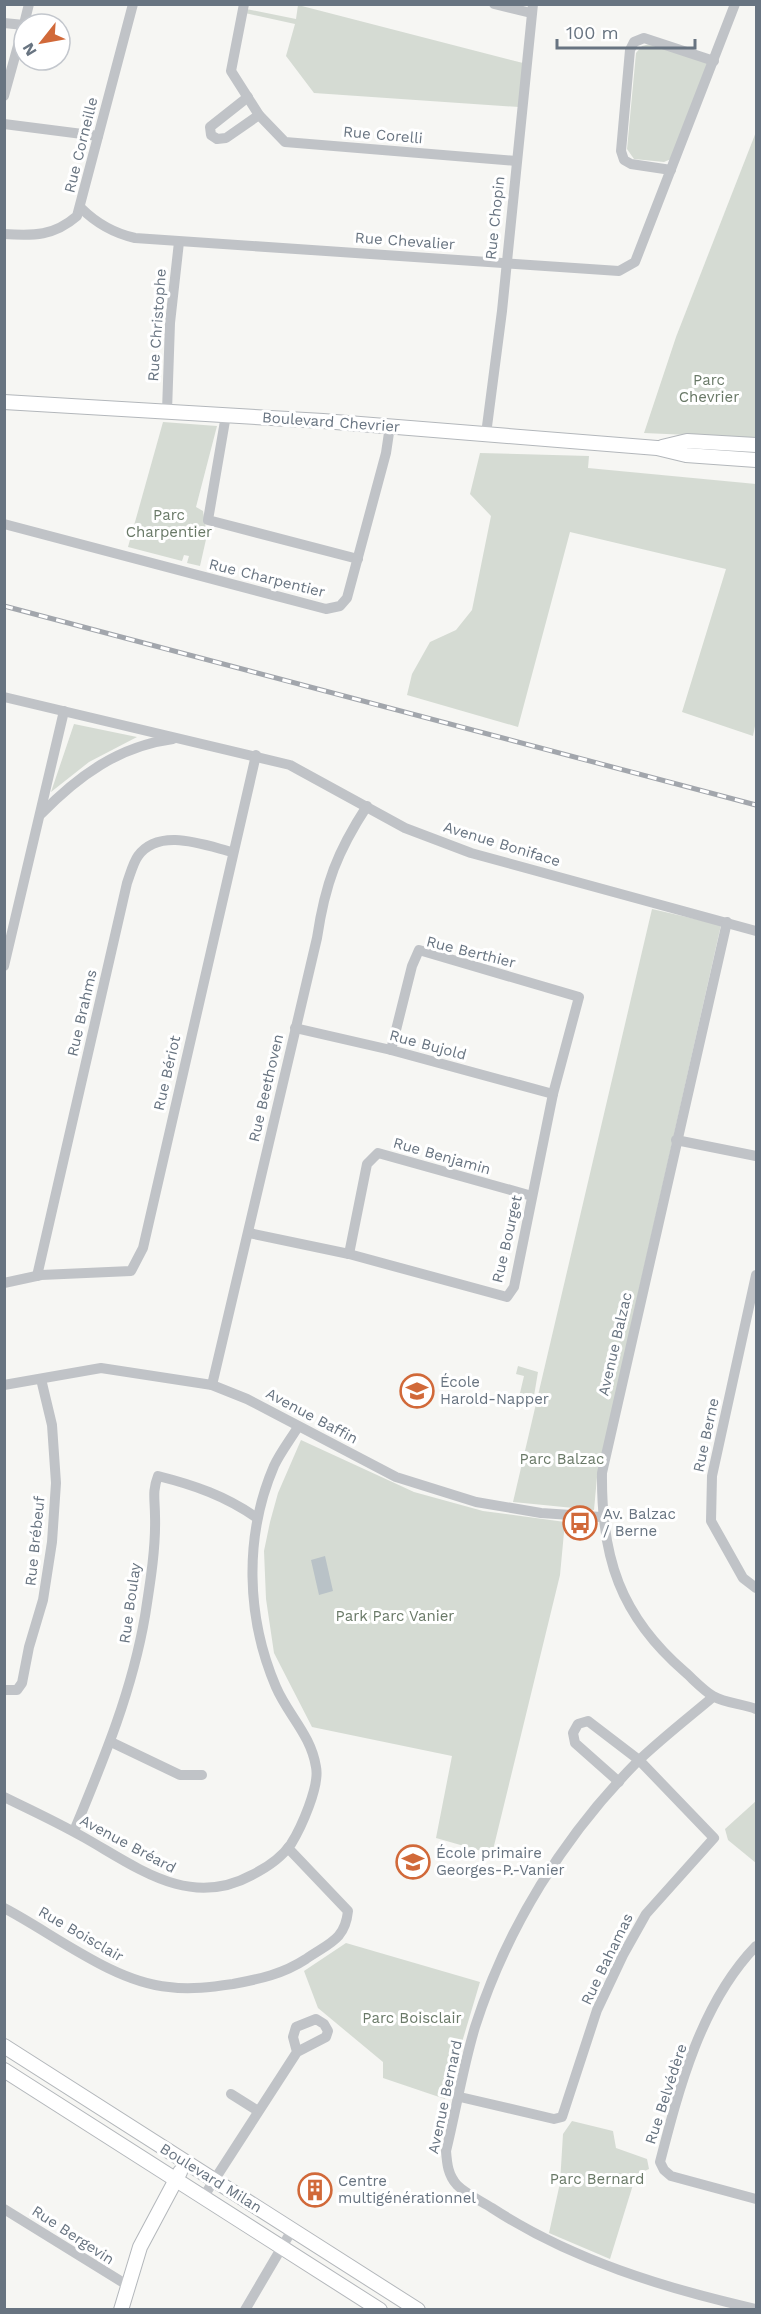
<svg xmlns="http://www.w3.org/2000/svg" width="761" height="2314" font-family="'Work Sans',sans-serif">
<rect width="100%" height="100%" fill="#f6f6f3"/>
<!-- green -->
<g fill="#d5dbd3">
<polygon points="298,5 523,63 519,107 314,93 286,56 295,24 245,13 246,9 296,19"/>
<polygon points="650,44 711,62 671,159 664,162 634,159 627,149 636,53 642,46"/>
<polygon points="756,132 756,438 644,433 676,337"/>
<polygon points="163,422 217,426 196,507 203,511 207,535 200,566 187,563 189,556 184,555 182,561 128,547"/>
<polygon points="480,453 589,456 588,468 756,484 756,721 753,736 682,712 726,569 570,532 518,727 407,695 412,674 430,642 456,630 472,610 491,516 470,494"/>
<polygon points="74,724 137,737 89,762 51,792"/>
<polygon points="652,909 721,925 597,1477 594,1510 513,1502"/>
<polygon points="518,1366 538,1372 534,1396 520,1393 524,1376 516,1374"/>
<polygon points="301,1440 414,1492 483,1511 565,1522 560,1575 492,1854 436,1838 452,1756 312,1727 274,1653 266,1599 264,1551 270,1522 278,1493"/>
<polygon points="756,1801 756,1863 728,1840 725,1829"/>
<polygon points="346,1943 480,1982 445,2099 383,2078 383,2062 318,2008 304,1971"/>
<polygon points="572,2121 613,2131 616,2148 647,2159 649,2169 636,2175 610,2259 549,2233 560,2183 563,2134"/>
</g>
<!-- water -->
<polygon fill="#b9c2c7" points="325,1556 333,1591 319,1595 311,1560"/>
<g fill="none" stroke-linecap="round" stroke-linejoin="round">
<defs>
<g id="secondary">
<polyline points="4,402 323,421 657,448 686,455 756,460"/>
<polyline points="662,447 687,441 756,445"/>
<polyline points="4,2046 418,2310"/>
<polyline points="4,2070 380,2310"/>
<polyline points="121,2310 140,2247 180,2172"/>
</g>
</defs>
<!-- secondary casing -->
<use href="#secondary" stroke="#b3b7bb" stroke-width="16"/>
<!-- street -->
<g stroke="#c0c3c7" stroke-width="10">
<polyline points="244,4 231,71 259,115 285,142 516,161"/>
<polyline points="494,4 531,13"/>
<polyline points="4,23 24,25"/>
<polyline points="24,24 29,4"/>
<polyline points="4,96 24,24"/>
<polyline points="248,97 210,127 211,135 217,139 226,138 259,115"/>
<polyline points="4,124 98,136"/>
<polyline points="671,170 631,164 624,160 621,151 630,50 634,42 644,38 714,61"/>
<path d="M81,208C97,224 113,233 135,238L619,271L635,262L735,4"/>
<path d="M4,234C34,236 54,236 77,216L133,4"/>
<polyline points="167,411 170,323 179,242"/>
<polyline points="226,415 208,520 358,559"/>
<polyline points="486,434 502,311 533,4"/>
<polyline points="4,524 326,609 340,606 347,598 386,453 390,426"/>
<polyline points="4,697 290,765 405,828 471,853 756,931"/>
<path d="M41,814C78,776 119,746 173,739"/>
<path d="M727,922L602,1473C601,1557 620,1616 685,1672C694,1680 703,1690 713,1696C724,1703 743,1704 756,1709"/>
<polyline points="4,966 64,711"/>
<polyline points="295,1028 391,1050 553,1094"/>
<polyline points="676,1140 756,1156"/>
<polyline points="249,1233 349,1254 507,1297 514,1287 553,1094 579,997 419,950 412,966 391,1050"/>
<polyline points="349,1254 367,1164 378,1153 532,1196"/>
<polyline points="756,1275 712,1476 711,1521 743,1578 756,1588"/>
<path d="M37,1276L127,883C130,875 133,863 138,856C159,827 204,845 232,852"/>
<polyline points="4,1283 41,1275 131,1271 143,1248 256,755"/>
<polyline points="4,1385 101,1368 212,1385 247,1399 396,1477 476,1502 541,1513 601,1517"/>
<path d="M212,1385L317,938C325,884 337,852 367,806"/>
<polyline points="4,1690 17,1690 22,1683 29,1647 43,1600 52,1542 56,1483 52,1425 41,1379"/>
<path d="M713,1697C688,1718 661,1739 637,1762C564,1836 507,1927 475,2027C463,2067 456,2110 446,2151C447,2164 448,2175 457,2185C466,2194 481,2201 492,2208C572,2260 664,2288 756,2309"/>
<polyline points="111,1742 180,1775 202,1775"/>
<path d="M4,1797C31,1810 59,1823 85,1838C138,1868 190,1909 252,1875C266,1868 282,1857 291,1844C301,1828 320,1786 316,1767C311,1735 288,1715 276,1687C246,1617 244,1536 274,1466C280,1453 290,1440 298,1427"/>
<path d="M74,1831C103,1761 132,1692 145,1616C150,1584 156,1548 155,1516C155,1500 152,1491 158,1476C194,1485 226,1496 257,1518"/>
<path d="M4,1908C54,1934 113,1982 169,1987C190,1990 212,1987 233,1984C260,1979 283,1974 306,1959C329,1943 345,1940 348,1911L288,1848"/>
<path d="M756,1946C701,2003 679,2088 660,2162L664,2170L671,2176L756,2199"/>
<polyline points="231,2094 258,2111"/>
<polyline points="460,2097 554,2119 562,2117 597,2010 623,1955 646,1914 714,1838 639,1760 588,1721 578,1724 573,1733 575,1743 619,1782"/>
<polyline points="204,2196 297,2052 326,2037 328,2031 324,2024 316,2019 296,2027 293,2037 297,2052"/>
<polyline points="4,2209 127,2285"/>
<polyline points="245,2310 292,2230"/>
</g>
<!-- secondary -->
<use href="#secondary" stroke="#fff" stroke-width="14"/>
<defs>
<polyline id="rail" points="4,606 756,805"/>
</defs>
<!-- rail casing -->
<use href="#rail" stroke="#a2a6ac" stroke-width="5"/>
<!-- rail -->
<use href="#rail" stroke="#fff" stroke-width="3" stroke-dasharray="9" stroke-linecap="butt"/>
</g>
<!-- icons -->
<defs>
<symbol id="school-ring" viewBox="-11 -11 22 22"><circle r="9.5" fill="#fff" stroke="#d16939" stroke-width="1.5"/><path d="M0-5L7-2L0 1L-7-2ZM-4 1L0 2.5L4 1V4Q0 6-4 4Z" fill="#d16939"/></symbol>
<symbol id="bus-ring" viewBox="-11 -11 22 22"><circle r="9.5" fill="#fff" stroke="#d16939" stroke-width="1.5"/><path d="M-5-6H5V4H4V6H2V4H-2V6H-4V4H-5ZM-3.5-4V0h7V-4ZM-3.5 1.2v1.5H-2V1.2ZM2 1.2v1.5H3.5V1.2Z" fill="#d16939"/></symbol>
<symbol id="building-ring" viewBox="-11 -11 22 22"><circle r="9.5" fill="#fff" stroke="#d16939" stroke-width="1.5"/><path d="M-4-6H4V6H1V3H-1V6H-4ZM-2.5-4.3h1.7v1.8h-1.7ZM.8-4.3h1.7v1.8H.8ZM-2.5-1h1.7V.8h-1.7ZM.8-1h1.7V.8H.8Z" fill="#d16939"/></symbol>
</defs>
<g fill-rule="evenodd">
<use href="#school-ring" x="398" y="1372" width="38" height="38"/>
<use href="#bus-ring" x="561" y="1504" width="38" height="38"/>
<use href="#school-ring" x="394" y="1843" width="38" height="38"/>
<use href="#building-ring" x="296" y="2171" width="38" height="38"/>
</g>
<g text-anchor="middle" stroke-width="6" stroke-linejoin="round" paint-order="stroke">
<!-- street labels -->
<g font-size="15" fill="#687481" stroke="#fff">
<text transform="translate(383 135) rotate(5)" y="5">Rue Corelli</text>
<text transform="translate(81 145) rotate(-76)" y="5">Rue Corneille</text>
<text transform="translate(495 218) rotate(-84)" y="5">Rue Chopin</text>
<text transform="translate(405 241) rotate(4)" y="5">Rue Chevalier</text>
<text transform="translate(157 325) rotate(-86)" y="5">Rue Christophe</text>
<text transform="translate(331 422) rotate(4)" y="5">Boulevard Chevrier</text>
<text transform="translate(267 578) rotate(14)" y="5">Rue Charpentier</text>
<text transform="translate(502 844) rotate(17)" y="5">Avenue Boniface</text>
<text transform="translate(471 952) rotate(14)" y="5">Rue Berthier</text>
<text transform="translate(82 1013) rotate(-77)" y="5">Rue Brahms</text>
<text transform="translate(428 1045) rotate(15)" y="5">Rue Bujold</text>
<text transform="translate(167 1073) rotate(-77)" y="5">Rue Bériot</text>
<text transform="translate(266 1088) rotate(-77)" y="5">Rue Beethoven</text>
<text transform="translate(442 1156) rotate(16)" y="5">Rue Benjamin</text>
<text transform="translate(507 1239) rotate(-77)" y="5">Rue Bourget</text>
<text transform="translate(615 1344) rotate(-77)" y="5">Avenue Balzac</text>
<text transform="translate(312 1416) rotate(28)" y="5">Avenue Baffin</text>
<text transform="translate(706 1435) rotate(-78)" y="5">Rue Berne</text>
<text transform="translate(35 1541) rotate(-84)" y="5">Rue Brébeuf</text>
<text transform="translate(130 1603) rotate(-82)" y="5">Rue Boulay</text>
<text transform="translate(128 1844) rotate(28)" y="5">Avenue Bréard</text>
<text transform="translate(81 1934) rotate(30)" y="5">Rue Boisclair</text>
<text transform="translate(607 1959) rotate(-64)" y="5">Rue Bahamas</text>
<text transform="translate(666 2094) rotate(-72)" y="5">Rue Belvédère</text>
<text transform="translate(445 2097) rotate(-78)" y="5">Avenue Bernard</text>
<text transform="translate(211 2178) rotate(32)" y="5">Boulevard Milan</text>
<text transform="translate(73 2235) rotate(33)" y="5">Rue Bergevin</text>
</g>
<!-- park labels -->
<g font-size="15" fill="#697967" stroke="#fff">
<text x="709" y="385">Parc<tspan x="709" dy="17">Chevrier</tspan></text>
<text x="169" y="520">Parc<tspan x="169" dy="17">Charpentier</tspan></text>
<text x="562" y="1464">Parc Balzac</text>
<text x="395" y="1621">Park Parc Vanier</text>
<text x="412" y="2023">Parc Boisclair</text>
<text x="597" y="2184">Parc Bernard</text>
</g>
<!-- poi labels -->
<g font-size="15" fill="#687481" stroke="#fff" text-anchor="start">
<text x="440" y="1387">École<tspan x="440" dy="17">Harold-Napper</tspan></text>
<text x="603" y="1519">Av. Balzac<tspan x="603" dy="17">/ Berne</tspan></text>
<text x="436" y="1858">École primaire<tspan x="436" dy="17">Georges-P.-Vanier</tspan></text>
<text x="338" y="2186">Centre<tspan x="338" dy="17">multigénérationnel</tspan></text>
</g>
</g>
<!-- border -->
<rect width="761" height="2314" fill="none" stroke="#687481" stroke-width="12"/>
<!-- north arrow -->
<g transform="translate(42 42) rotate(239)"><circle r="28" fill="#ffffff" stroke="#c3c7cd" stroke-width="1.5"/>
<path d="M0-4.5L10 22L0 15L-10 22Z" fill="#d16939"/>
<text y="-9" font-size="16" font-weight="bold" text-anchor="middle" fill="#687481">N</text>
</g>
<!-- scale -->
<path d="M557 39v9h138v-9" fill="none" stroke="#687481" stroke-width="3"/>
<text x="566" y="39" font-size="18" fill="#687481" stroke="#ffffff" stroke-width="4.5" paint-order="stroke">100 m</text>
</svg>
